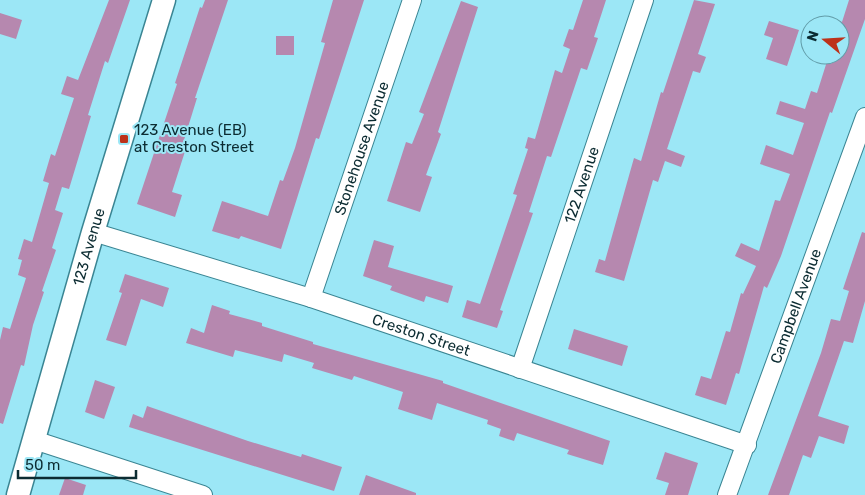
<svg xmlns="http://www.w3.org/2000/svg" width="865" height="495" font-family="Rubik,sans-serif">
<rect width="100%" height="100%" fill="#9ce7f6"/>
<!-- building -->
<g fill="#b688af">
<polygon points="109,0 130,0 108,63 105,61 88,115 91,116 69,189 62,187 55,210 63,213 52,248 56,250 42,291 44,292 33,325 24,366 21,365 3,424 0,423 0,340 3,327 10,329 26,278 18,275 22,260 18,259 24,239 32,242 49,183 43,181 51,154 55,156 74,98 61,94 67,76 78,80"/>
<polygon points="205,0 228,0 195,98 197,98 184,140 188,142 172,192 182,195 175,217 137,204 177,84 175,83 200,7 202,8"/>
<polygon points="333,0 364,0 319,139 316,138 281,249 241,236 239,239 212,231 222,201 268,216 280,180 283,181 295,148 325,43 321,42"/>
<polygon points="583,0 606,0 594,37 598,38 587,70 581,68 551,157 547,156 529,212 533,213 500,310 503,311 497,328 462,317 467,300 480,304 517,195 513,194 528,149 525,148 528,137 535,139 555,70 562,73 570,49 563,46 569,29 573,30"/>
<polygon points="694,0 715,4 698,54 706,57 700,73 693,71 667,149 685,156 681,167 665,161 658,182 653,180 624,281 595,272 599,259 605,261 630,172 634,158 641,161 661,92 663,93"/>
<polygon points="849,0 865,0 865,19 832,113 830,112 781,256 767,288 764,286 739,374 736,373 726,405 695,395 701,376 711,379 726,331 730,332 741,293 743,294 756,266 735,256 741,243 759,251 775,200 780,201 790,174 760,164 766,145 793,155 804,123 776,114 780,101 805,109 811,91 817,93 829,55 840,55 840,21 842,22"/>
<polygon points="461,1 478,7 438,132 441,134 426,175 432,177 420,212 387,201 406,142 412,144 424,114 419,112"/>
<polygon points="0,13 22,20 16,39 0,34"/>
<polygon points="769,21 799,30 787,66 766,59 773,38 764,35"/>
<rect x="276" y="36" width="18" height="19"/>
<polygon points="862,232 865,233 865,301 853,343 844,341 818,416 849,426 844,444 819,436 811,458 803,455 789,495 768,495 821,353 831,319 840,321 849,291 843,289"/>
<polygon points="374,240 394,246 388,267 453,286 448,303 426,296 424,302 390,290 392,286 363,276"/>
<polygon points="125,274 169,288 163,307 141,299 126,346 106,340 122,293 119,292"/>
<polygon points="212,305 230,311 229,314 262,323 262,326 313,342 313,344 443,381 443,383 610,441 603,465 567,454 569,450 517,433 514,441 499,436 501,429 487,424 488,420 437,403 432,420 398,409 403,392 354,376 352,380 312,368 314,363 284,354 282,362 235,350 233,357 186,343 191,328 204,333"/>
<polygon points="574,329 628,346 622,366 568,349"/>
<polygon points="95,380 115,387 104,419 85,412"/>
<polygon points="147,406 248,441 301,457 302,454 342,467 334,491 129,427 133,414 143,418"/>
<polygon points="665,452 698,463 688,495 665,495 669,483 656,479"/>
<polygon points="366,475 416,493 416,495 359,495"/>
<polygon points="65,478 86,485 83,495 59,495"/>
</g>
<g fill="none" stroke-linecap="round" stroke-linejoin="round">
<defs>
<g id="minor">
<path id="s1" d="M93,232L311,298L747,445"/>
<path id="s2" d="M311,298L412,0"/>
<path id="s3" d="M520,369L644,0"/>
<polyline points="34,440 203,495"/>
<path id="s4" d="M727,495L865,117"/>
</g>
<g id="tertiary">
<path id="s5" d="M18,495L93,232L164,0"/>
</g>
</defs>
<!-- minor casing -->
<use href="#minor" stroke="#3a8593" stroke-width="20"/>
<!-- tertiary casing -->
<use href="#tertiary" stroke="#3a8593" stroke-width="25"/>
<!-- minor -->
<use href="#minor" stroke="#fff" stroke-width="18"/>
<!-- tertiary -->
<use href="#tertiary" stroke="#fff" stroke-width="22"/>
</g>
<!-- markers -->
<rect fill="#bd321a" stroke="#9ce7f6" stroke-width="2" x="119" y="134" width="10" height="10" rx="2.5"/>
<g text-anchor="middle" stroke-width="4" stroke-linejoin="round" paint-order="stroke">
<!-- poi labels -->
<g font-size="15" fill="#0c2c32" stroke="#9ce7f6" text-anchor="start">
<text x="134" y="135">123 Avenue (EB)<tspan x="134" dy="17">at Creston Street</tspan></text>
</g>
<!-- street labels -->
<g font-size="15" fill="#0c2c32" stroke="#9ce7f6">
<text dy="5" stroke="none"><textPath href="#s2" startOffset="158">Stonehouse Avenue</textPath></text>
<text dy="5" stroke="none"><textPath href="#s3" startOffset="194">122 Avenue</textPath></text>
<text dy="5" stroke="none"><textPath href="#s5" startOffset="258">123 Avenue</textPath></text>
<text dy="5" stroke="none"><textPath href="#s4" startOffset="201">Campbell Avenue</textPath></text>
<text dy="5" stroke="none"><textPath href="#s1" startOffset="344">Creston Street</textPath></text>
</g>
</g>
<!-- north arrow -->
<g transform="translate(825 40) rotate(288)"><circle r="24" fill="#9ce7f6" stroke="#629ca8"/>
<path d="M0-4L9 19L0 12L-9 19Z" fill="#bd321a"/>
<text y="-8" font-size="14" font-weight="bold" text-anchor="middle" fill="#0c2c32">N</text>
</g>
<!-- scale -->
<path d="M18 470v8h118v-8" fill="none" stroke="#0c2c32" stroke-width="2.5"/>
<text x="25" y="470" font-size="15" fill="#0c2c32" stroke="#9ce7f6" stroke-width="4" paint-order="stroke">50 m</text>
</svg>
